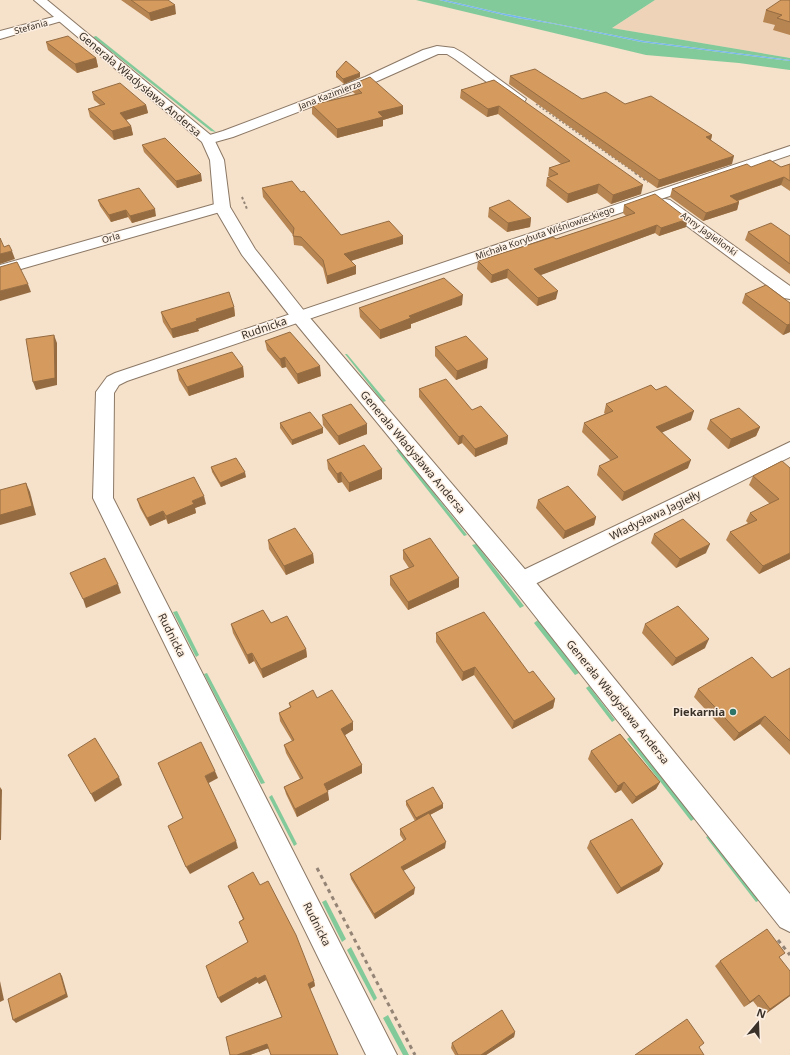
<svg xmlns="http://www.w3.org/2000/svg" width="790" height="1055" font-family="'Noto Sans',sans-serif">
<rect width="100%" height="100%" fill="#f6e1cb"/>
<!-- built -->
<polygon fill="#eed3b8" points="655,0 790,0 790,58 612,28"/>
<!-- green -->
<g fill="#82ca9a">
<polygon points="416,0 439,0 517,18 554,24 641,42 790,61 790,70 739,63 646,55"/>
<polygon points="445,0 655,0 612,28 790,58 790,60 644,41 501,13"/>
<polygon points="96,36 216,132 211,131 93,37"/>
<polygon points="345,354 347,354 386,401 383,402"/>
<polygon points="399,449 467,535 464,536 396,450"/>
<polygon points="476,544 524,606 520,608 472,545"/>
<polygon points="177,611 199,655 196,657 173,612"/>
<polygon points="538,620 579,673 575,675 534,623"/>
<polygon points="207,673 265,783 261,784 204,674"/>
<polygon points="589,686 615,720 612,722 586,688"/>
<polygon points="631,736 696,818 691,821 627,739"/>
<polygon points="272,795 297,844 294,846 269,797"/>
<polygon points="710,835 760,900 756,902 706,837"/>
<polygon points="326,900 346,939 342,942 322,902"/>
<polygon points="351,947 377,998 374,1001 347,950"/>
<polygon points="388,1015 409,1055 403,1055 383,1018"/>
</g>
<!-- water -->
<polygon fill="#73b8ee" points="439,0 445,0 501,13 644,41 790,60 790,61 641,42 554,24 517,18"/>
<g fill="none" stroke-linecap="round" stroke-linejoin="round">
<defs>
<g id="street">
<polygon points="61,15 65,16 67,18 65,20 0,39 0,31"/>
<polygon points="437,46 454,48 463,53 526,99 524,102 514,102 455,59 447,54 438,54 373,83 233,137 208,144 203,143 201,140 203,137 223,131 365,77 423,50"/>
<polygon points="790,146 790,155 127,381 119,385 114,393 113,498 397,1055 366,1055 93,498 96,392 107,377 115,373"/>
<polygon points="665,199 670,200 790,286 790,299 784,298 660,206 658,203 660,200"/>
<polygon points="222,202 227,204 230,207 227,210 0,275 0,265"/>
<polygon points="790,442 790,457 529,587 521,590 513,587 510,581 513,575"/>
</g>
<polygon id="secondary" points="34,0 47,0 213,137 224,160 230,207 255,249 305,312 529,574 790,894 790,932 780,927 513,588 293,320 242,255 214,207 210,160 202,142"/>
</defs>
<!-- street casing -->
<use href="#street" stroke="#8b7865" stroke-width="2"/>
<!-- secondary casing -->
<use href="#secondary" stroke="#8b7865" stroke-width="2"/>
<!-- path-far2 -->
<polyline stroke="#938475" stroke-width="1.5" stroke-dasharray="2 2" stroke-linecap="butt" points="536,104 637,174"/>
<!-- path-far1 -->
<g stroke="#938475" stroke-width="2" stroke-dasharray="2.5 2.5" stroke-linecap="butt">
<polyline points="635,173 648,182"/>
<polyline points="242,197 247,209"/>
</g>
<!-- path -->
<g stroke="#938475" stroke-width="3" stroke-dasharray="4 4" stroke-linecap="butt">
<polyline points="317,868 415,1055"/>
<polyline points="778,940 790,955"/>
</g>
<!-- street -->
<use href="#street" fill="#fff" fill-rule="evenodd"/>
<!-- secondary -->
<use href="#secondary" fill="#fff" fill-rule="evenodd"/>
</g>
<!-- wall -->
<g fill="#b78551">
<polygon points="121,0 168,0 176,14 151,21"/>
<polygon points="790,0 790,35 773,30 775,25 763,22 766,10"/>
<polygon points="46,42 96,58 98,67 77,73 48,50"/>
<polygon points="336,72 360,77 344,84 336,77"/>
<polygon points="510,76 582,99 625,104 712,135 711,140 732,164 657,188 509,84"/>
<polygon points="494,80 641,194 611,204 597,193 567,203 546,186 547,178 550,177 548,176 549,168 561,164 498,114 487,117 460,98 461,90"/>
<polygon points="353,84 403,106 403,114 383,120 383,126 337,138 312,114 312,105 355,94 353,92"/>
<polygon points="92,92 146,105 148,113 126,120 131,126 133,135 114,140 90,117 88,109 100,105 94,100"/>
<polygon points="142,145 202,181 177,188 144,152"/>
<polygon points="790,164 790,191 781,185 738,201 739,202 737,210 703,221 670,197 672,189 751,167 781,167"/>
<polygon points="262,188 301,192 341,235 403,244 351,261 356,266 356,274 327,284 323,268 302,246 294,245 293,235 263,197"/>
<polygon points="98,200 156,216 132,223 128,217 111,222 100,206"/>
<polygon points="624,205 686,227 659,236 655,233 540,275 556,299 537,306 507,278 491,283 477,269 478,261 556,239 626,216 623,213"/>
<polygon points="489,208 531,218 530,227 507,232 488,217"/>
<polygon points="748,232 790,236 790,274 745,240"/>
<polygon points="745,294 790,303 790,332 783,335 742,303"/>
<polygon points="462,305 411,324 411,328 380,339 360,317 359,308"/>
<polygon points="234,307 235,316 198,329 199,331 173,338 163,322 161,312"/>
<polygon points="265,341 321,376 298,384 286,367 282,368 267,350"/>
<polygon points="435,347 487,368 456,380 435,356"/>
<polygon points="243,367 244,377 189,396 179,380 177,370"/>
<polygon points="419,389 472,410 508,436 507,444 475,457 462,443 458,445 419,397"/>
<polygon points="606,404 691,420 662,432 688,468 622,501 597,475 599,466 611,461 582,432 584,423 605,414 604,413"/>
<polygon points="322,415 367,434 339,445 323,425"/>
<polygon points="710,420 760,427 756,436 728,449 707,429"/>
<polygon points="280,423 323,433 292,445 280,428"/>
<polygon points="327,460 382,469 382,479 349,492 342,482 338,483 328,469"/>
<polygon points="782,461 790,559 759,574 726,540 730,532 748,523 746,521 750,513 770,504 749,485 753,476"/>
<polygon points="211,467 246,477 221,487 212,472"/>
<polygon points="137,499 206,504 195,508 196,513 168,524 166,519 150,526 140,508"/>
<polygon points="538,500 596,517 594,525 563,539 536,508"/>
<polygon points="654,534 706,553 676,568 651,543"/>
<polygon points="268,540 313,554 314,563 286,575 269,549"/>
<polygon points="403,550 459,578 459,587 408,610 390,585 390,576 409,568 403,559"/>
<polygon points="271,623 306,649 307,657 263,678 254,661 249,664 233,633 231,624"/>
<polygon points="645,624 705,648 672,666 642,633"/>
<polygon points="436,633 529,673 555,699 553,708 512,729 474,675 462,681 436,642"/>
<polygon points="790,668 790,755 760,724 734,741 694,697 698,689 772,678"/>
<polygon points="317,698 353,730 345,735 362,765 362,773 327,791 329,800 297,817 286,794 284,787 300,779 286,753 284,745 292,741 280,721 279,713 290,707 289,703"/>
<polygon points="591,751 660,782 656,789 632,804 621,790 615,793 588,759"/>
<polygon points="406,801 443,808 430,815 445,848 403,871 414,894 375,919 351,879 350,874 404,841 400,835 400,829 415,821 406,805"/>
<polygon points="590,841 663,864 659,871 617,894 587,848"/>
<polygon points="260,885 314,981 315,986 310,989 269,1048 250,1055 230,1055 282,1017 266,980 259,984 258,982 221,1003 248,943 239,922 243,919 228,886"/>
<polygon points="780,958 790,996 764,1015 753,1001 744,1007 715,966 720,961"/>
<polygon points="515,1032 514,1037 486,1055 455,1055 451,1048 452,1043"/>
</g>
<!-- shaded-wall -->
<g fill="#956c42">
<polygon points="175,5 176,14 151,21 149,13"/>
<polygon points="96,58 98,67 77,73 75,64"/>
<polygon points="360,73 360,77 344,84 343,79"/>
<polygon points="146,105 148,113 122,121 120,113"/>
<polygon points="403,106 403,114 383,120 383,126 337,138 337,129 378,112"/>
<polygon points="499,106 498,114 487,117 488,109"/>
<polygon points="131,126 133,135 114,140 112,131"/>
<polygon points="712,135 710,143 706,137"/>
<polygon points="734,156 732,164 657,188 659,180"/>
<polygon points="201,174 202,181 177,188 176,181"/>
<polygon points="784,177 781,185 728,204 730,196"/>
<polygon points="599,184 597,193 567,203 568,194"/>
<polygon points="643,185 641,194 611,204 613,195"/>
<polygon points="739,202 737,210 703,221 706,213"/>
<polygon points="155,209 156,216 132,223 130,216"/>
<polygon points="126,210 128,217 111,222 109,215"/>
<polygon points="531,218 530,227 507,232 508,223"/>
<polygon points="688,219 686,227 659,236 661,228"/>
<polygon points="657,225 655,233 533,278 534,269"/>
<polygon points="403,236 403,244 344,263 344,254"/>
<polygon points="12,251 15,259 0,264 0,254"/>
<polygon points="356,266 356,274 327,284 327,276"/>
<polygon points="508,269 507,278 491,283 492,275"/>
<polygon points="28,284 31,292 0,301 0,291"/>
<polygon points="558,291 556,299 537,306 538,298"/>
<polygon points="463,295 462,305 411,324 411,328 380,339 380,330 409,316"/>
<polygon points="234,307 235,316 198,329 199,331 173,338 171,329 196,319"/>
<polygon points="790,324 790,332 783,335 787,325"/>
<polygon points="54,335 57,343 57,385 36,390 33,382"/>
<polygon points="285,357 286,367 282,368 280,359"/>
<polygon points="488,359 487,368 456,380 457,371"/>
<polygon points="320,366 321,376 298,384 297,374"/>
<polygon points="243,367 244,377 189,396 187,387"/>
<polygon points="694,411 691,420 654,436 656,427"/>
<polygon points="367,424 367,434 339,445 338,436"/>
<polygon points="760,427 756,436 728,449 731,439"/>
<polygon points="323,428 323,433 292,445 292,440"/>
<polygon points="463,435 462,443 458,445 459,437"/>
<polygon points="508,436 507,444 475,457 475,449"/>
<polygon points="691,460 688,468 622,501 624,492"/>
<polygon points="382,469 382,479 349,492 349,483"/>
<polygon points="245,472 246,477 221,487 220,483"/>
<polygon points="341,472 342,482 338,483 337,474"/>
<polygon points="26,483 30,492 36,515 0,525 0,515"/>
<polygon points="204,496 206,504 195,508 196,513 168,524 166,516 192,501"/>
<polygon points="163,511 166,519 150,526 147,518"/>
<polygon points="596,517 594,525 563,539 565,531"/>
<polygon points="710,544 706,553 676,568 680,559"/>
<polygon points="790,553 790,559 759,574 763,566"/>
<polygon points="313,554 314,563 286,575 284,566"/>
<polygon points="459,578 459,587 408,610 408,602"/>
<polygon points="118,584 121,593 86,608 83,599"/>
<polygon points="709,639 705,648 672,666 676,658"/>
<polygon points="306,649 307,657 263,678 261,669"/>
<polygon points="252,653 254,661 249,664 247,655"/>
<polygon points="475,667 474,675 462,681 463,672"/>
<polygon points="555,699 553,708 512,729 514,721"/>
<polygon points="765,716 760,724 734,741 739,733"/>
<polygon points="353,722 353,730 342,737 341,729"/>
<polygon points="362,765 362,773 325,792 324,784"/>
<polygon points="215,771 218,778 207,784 205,776"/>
<polygon points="119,777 122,785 95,802 91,794"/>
<polygon points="624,782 621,790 615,793 618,786"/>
<polygon points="660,782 656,789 632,804 636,797"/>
<polygon points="0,787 2,790 1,840 0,840"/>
<polygon points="328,792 329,800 297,817 295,809"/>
<polygon points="443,804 443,808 416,822 416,818"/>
<polygon points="236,841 238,848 190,874 186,867"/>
<polygon points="446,842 445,848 401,872 401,867"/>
<polygon points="663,864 659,871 617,894 621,888"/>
<polygon points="415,888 414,894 375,919 374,914"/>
<polygon points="60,973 62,976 68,997 16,1023 13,1020"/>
<polygon points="265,975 266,980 259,984 258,982 221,1003 218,998 256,977"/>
<polygon points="0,981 4,1000 0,1002"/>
<polygon points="314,981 315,986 309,989 308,984"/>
<polygon points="759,995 753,1001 744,1007 750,1002"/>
<polygon points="790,995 790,996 764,1015 770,1009"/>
<polygon points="515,1032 514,1037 486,1055 481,1055"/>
<polygon points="267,1044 269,1048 250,1055 237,1055"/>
</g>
<!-- building -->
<g fill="#d59b5e" stroke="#956c42">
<polygon points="131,0 168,0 175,5 149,13"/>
<polygon points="781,0 790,0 790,22 777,18 782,15 766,10"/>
<polygon points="68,36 96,58 75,64 46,42"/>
<polygon points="346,61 360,73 343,79 336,72"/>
<polygon points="535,69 582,99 606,92 625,104 651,96 712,135 706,137 734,156 659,180 510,76"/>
<polygon points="370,77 403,106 378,112 383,117 337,129 312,105 362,93 353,84"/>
<polygon points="494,80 643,185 613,195 599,184 568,194 547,178 558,174 549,168 570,161 499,106 488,109 461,90"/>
<polygon points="120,83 146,105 120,113 131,126 112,131 88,109 105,104 92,92"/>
<polygon points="165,138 201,174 176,181 142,145"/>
<polygon points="770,160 781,167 790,164 790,181 784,177 730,196 739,202 706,213 672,189 747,164 751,167"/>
<polygon points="292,181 301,192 304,191 341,235 389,221 403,236 344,254 356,266 327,276 323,260 301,237 293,236 294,228 262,188"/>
<polygon points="139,188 155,209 130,216 126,210 109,215 98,200"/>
<polygon points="655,194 688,219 661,228 657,225 534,269 558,291 538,298 508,269 492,275 478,261 553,237 556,239 635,213 624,205"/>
<polygon points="509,200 531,218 508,223 489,208"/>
<polygon points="771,223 790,236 790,264 748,232"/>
<polygon points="0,238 4,247 9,245 12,251 0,254"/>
<polygon points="17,262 28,284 0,291 0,267"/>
<polygon points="444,278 463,295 409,316 411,318 380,330 359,308"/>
<polygon points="766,285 790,303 790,324 787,325 745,294"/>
<polygon points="229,292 234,307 196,319 197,321 171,329 161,312"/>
<polygon points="290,332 320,366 297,374 285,357 280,359 265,341"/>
<polygon points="54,335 55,378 33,382 26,339"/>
<polygon points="466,336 488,359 457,371 435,347"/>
<polygon points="232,352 243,367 187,387 177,370"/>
<polygon points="446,379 472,410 481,406 508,436 475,449 463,435 459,437 419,389"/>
<polygon points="651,385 656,390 666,386 694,411 656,427 691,460 624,492 599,466 618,457 584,423 613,411 606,404"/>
<polygon points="351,404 367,424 338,436 322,415"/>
<polygon points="739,408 760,427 731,439 710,420"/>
<polygon points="310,412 323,428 292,440 280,423"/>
<polygon points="364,445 382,469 349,483 341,472 337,474 327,460"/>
<polygon points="236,458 245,472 220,483 211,467"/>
<polygon points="782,461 790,468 790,553 763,566 730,532 757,520 750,513 779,499 753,476"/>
<polygon points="194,477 204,496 192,501 194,504 166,516 163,511 147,518 137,499"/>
<polygon points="26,483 32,506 0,515 0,490"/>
<polygon points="568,486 596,517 565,531 538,500"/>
<polygon points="683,519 710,544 680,559 654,534"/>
<polygon points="295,528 313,554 284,566 268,540"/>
<polygon points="430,538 459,578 408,602 390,576 414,566 403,550"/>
<polygon points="105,558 118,584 83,599 70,573"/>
<polygon points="678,606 709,639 676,658 645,624"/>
<polygon points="263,610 271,623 287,616 306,649 261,669 252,653 247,655 231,624"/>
<polygon points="484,612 529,673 533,671 555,699 514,721 475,667 463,672 436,633"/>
<polygon points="752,657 772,678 790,668 790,741 765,716 739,733 698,689"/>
<polygon points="313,690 317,698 332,690 353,722 341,729 362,765 324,784 328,792 295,809 284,787 303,778 284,745 294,740 279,713 291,707 289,703"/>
<polygon points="620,734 660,782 636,797 624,782 618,786 591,751"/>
<polygon points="95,738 119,777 91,794 68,755"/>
<polygon points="201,742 215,771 205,776 236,841 186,867 168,826 183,818 158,763"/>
<polygon points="433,787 443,804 416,818 406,801"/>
<polygon points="429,813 446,842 401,867 415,888 374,914 350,874 406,839 400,829"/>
<polygon points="632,819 663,864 621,888 590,841"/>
<polygon points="253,872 260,885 268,881 296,935 314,981 308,984 338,1055 271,1055 267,1044 237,1055 230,1055 226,1037 282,1017 265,975 257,979 256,977 218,998 206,966 248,942 239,922 244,919 228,886"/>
<polygon points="767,929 785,953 779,957 790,971 790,995 770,1009 759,995 750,1002 720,961"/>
<polygon points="60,973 66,994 13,1020 8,999"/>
<polygon points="502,1010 515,1032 481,1055 458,1055 452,1043"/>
<polygon points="687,1019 704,1043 699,1047 704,1055 635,1055"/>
</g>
<!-- markers -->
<circle fill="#2d7469" stroke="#fdf0e3" stroke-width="1.5" cx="733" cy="712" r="4"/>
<g text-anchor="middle" stroke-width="3" stroke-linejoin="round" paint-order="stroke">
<!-- far-street labels -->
<g font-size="9" fill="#3a3129" stroke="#fdf0e3">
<text transform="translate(31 27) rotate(-15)" y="3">Stefania</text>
<text transform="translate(330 95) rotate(-21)" y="3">Jana Kazimierza</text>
<text transform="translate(545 233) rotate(-19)" y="3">Michała Korybuta Wiśniowieckiego</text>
<text transform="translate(709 234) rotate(36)" y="3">Anny Jagiellonki</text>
<text transform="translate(111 238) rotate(-16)" y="3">Orla</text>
</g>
<!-- street labels -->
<g font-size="11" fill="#3a3129" stroke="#fdf0e3">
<text transform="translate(140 84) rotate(40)" y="4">Generała Władysława Andersa</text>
<text transform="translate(264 328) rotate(-19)" y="4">Rudnicka</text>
<text transform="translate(413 452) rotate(50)" y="4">Generała Władysława Andersa</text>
<text transform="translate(655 515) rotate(-26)" y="4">Władysława Jagiełły</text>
<text transform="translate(172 635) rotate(63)" y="4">Rudnicka</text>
<text transform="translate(618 702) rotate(51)" y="4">Generała Władysława Andersa</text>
<text transform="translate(317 924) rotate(63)" y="4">Rudnicka</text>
</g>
<!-- poi labels -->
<g font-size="11" font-weight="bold" fill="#3a3129" stroke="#fdf0e3" text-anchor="end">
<text x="725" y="716">Piekarnia</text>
</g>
</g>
<!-- north arrow -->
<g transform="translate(758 1023) rotate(19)" stroke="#fdf0e3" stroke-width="3" paint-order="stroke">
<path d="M0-3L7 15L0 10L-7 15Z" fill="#3a3129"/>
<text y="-6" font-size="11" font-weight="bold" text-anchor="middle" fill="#3a3129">N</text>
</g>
</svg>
